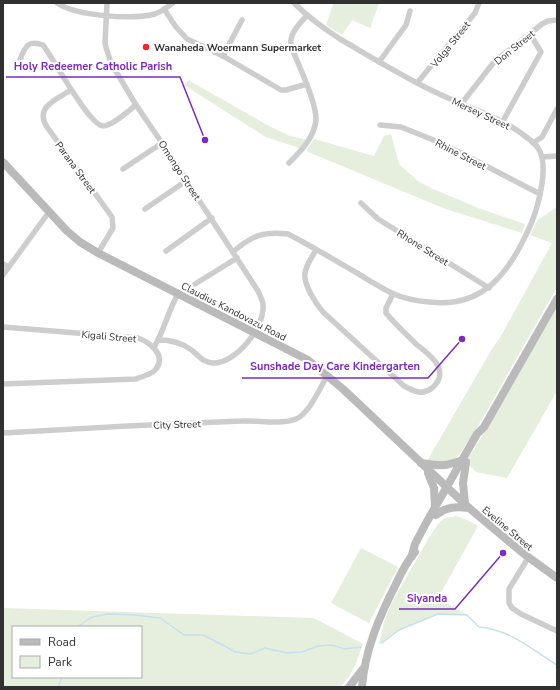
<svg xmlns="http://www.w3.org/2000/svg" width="560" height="690" font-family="'Nunito Sans',sans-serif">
<rect width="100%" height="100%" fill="#fff"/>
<!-- green -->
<g fill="#e6eede" fill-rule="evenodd">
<polygon points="331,3 379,3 370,28 352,20 342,35 326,25 333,5"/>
<polygon points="188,80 269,126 290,136 309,140 302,149 266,137 184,85"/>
<polygon points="391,134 399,164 418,181 433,189 478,208 525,224 522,233 443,208 306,151 314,139 374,156 384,136"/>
<polygon points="557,207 557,287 477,428 459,455 453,461 446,463 427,461 492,349 501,336 552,243 530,235 538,220"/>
<polygon points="557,299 557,391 507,478 476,472 466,462 482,436 484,427"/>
<polygon points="456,516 467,520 478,526 438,598 467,615 438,614 399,630 382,643 379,644 384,622 391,604 430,536 438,524 445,518"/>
<polygon points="361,548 398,567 369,623 331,603"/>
<path d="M3,608L314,618L363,644C357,660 353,676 339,687H3ZM13,627H141V677H13Z"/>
</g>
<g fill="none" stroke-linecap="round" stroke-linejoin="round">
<!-- stream -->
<g stroke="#c8dff0" stroke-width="1.5">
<polyline points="77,627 92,617 108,614 135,615 160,618 184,635 203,635 236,652 250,654 265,648 286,653 302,652 318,646 332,645 344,649 361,647"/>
<path d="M382,643L399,630L438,614L467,615L479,627C511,630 531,649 557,665"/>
<polyline points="58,687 62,677"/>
</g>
<!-- street -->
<g stroke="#cdcdcd" stroke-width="5.5">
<path d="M57,3C77,16 131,20 155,14C161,12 167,7 173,3"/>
<path d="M107,3L105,44L111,63L136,105L162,143L258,291C260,296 263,301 263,305C265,328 235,364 213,363C202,363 198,354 190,349C180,342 170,340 159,340"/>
<polyline points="164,9 176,27 187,39 223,56 281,90 286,90 307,84"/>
<polyline points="223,56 242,20"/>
<path d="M20,60C25,46 28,40 43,45C53,58 89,125 103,126C112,126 128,111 136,105"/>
<polyline points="379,62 406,25 410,11"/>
<polyline points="417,83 475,13 479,3"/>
<path d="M71,90C57,99 34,107 47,127L112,217L113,228L98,253"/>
<polyline points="462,103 494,62 542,24 548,21 557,20"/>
<polyline points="503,121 541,52 530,34"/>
<polyline points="380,125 401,127 431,139 459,152 540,194"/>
<polyline points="533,143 542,137 557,109"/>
<polyline points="543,157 557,156"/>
<path d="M289,163C301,151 315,137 316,119C316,101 298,64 291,46C289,33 299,25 307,15"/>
<polyline points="123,169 162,143"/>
<polyline points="361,203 378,219 489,288"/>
<polyline points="145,209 186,181"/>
<path d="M316,250C312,257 306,265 305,273C303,284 316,304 323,312L404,386C414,391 422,396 432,388C439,382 442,374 438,366C434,357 423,350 416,344C406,334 395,324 386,313V308L393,294"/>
<polyline points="166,251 212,218"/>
<path d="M233,252C251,236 263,231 288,234C313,247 338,262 362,276C372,282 383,289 394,294C405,299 417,301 429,302C485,309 511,270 531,224C538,207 550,165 538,148C535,143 530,140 525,136C498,115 465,107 435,92C402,76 371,57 340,39C323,28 308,17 294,3"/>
<polyline points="3,264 9,267"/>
<polyline points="3,275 49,212"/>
<polyline points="195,284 237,258"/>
<path d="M3,327L138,338C149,342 167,355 156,369C152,375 142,376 136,379L3,384"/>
<path d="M154,347C164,331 168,311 178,294"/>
<path d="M3,433C82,428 161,424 241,421C257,420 281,425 296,419C309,414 320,388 327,376"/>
<polyline points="528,558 509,589 509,603 512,608 521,614 557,631"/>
</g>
<!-- secondary -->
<g stroke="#bababa" stroke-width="8">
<polyline points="3,162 67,231 80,242 98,253 308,360 343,389 469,508 524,554 557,578"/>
<path d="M421,463C440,466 444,467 463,460"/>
<polyline points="428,473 434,488 435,508"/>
<polyline points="465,504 463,483 466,462"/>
<path d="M436,515C446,507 456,506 469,508"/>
<polyline points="412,555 415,544 425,525 477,434 484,427 557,299"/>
<polyline points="349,687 363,669"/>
<path d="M362,687C365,650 379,617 396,584C401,573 407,561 415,552"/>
</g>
</g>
<!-- markers -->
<circle fill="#f5252e" stroke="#fff" stroke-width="1.5" cx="146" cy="47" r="4"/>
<g text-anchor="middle" stroke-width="4" stroke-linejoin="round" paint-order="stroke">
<!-- street labels -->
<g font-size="10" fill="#303030" stroke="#fff">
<text transform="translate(450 44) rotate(-51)" y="4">Volga Street</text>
<text transform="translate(514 47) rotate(-39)" y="4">Don Street</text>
<text transform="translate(481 113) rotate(25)" y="4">Mersey Street</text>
<text transform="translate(461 154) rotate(27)" y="4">Rhine Street</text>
<text transform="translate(76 167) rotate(54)" y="4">Parana Street</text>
<text transform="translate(180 170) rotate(57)" y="4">Omongo Street</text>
<text transform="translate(423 247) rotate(32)" y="4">Rhone Street</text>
<text transform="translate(234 311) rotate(27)" y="4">Claudius Kandovazu Road</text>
<text transform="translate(109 336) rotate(5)" y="4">Kigali Street</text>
<text transform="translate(177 424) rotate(-2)" y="4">City Street</text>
<text transform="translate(508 528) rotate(40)" y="4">Eveline Street</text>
</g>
<!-- poi labels -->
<g font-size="10" font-weight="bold" fill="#303030" stroke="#fff" text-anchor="start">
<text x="154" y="51">Wanaheda Woermann Supermarket</text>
</g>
</g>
<!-- callouts -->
<path fill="none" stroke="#7b2cbf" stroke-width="1.5" d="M205 140L180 77H6M462 339L428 378H242M503 553L455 609H399"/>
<g fill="#7b2cbf" stroke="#fff" stroke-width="1.5">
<circle cx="205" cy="140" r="4"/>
<circle cx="462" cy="339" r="4"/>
<circle cx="503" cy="553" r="4"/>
</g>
<g font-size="11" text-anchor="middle" font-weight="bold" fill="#7b2cbf" stroke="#fff" stroke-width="4" stroke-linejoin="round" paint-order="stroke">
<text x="93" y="70">Holy Redeemer Catholic Parish</text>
<text x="335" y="370">Sunshade Day Care Kindergarten</text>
<text x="427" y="602">Siyanda</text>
</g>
<!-- border -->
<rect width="560" height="690" fill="none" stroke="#303030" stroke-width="8"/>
<!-- legend -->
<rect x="12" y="626" width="130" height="52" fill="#ffffff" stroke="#acacac"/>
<rect x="20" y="639" width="20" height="6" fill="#bababa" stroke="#acacac"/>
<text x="48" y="646" font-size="12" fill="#303030">Road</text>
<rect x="20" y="656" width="20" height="12" fill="#e6eede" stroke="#acacac"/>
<text x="48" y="666" font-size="12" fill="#303030">Park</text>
</svg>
